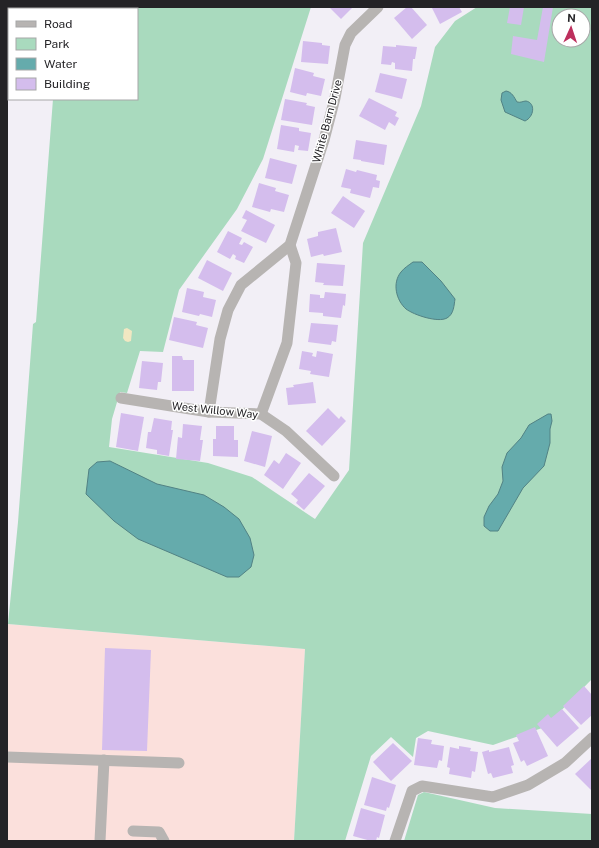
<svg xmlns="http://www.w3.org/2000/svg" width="599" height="848" font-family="'Public Sans',sans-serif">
<rect width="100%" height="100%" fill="#f2eff6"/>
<!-- commercial -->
<polygon fill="#fbe0dc" points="7,624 305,649 294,841 7,841"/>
<!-- green -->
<g fill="#a9dabe" fill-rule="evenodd">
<path d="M99,7H311L263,159L237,209L179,290L163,352L140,351L127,393L120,392L112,419L109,447L208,463L252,477L315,519L349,470L363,243L421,106L435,47L455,21L477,7H592V679L545,727L493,745L428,731L416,738L413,757L391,737L371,756L345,841H294L305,649L8,624L18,522L33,324L36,322L53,99H137V9H97ZM559,16H583V40H559Z"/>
<polygon points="424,792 495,808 592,814 592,841 404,841 418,795"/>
</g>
<!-- sand -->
<polygon fill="#f1e7c2" points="127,328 132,331 131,341 128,342 125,341 123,338 124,329"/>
<!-- water -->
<g fill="#65abac" stroke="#528284">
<path d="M506,91C512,92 514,97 517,102C521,103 523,101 526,101C536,103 534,117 525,121L505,112L501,100L502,93Z"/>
<path d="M413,262H422L441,281L455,299C454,305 454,314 447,318C438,323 414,315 406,309C396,300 392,283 401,272C404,268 409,265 413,262Z"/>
<polygon points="548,414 551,414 552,421 550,429 550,443 544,466 523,488 498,531 490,531 484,526 484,517 489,506 498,494 503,481 502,467 507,453 521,438 529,425"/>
<polygon points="110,461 157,484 204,495 224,507 239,519 250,538 254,555 251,567 239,577 227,577 138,539 114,521 86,494 89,469 97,462"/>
</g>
<!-- building -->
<g fill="#d4bded">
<polygon points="329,7 353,7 341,19"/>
<polygon points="407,7 411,7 427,25 412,39 394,18"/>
<polygon points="434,7 459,7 462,12 440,24 432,8"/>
<polygon points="510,7 524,7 521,25 507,23"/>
<polygon points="543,7 553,7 544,62 511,54 513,36 537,40"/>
<polygon points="303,41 322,43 322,45 330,46 328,64 301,62"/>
<polygon points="396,45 417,47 415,59 413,59 412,71 395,69 395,63 392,62 391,65 381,64 383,46 396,47"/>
<polygon points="295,68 314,73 313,76 325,79 321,96 307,93 306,96 290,92"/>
<polygon points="380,73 407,79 402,99 375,92"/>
<polygon points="369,98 397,112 395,116 399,118 395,126 389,122 385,130 359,116"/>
<polygon points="285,99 307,103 306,105 315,107 312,125 281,120"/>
<polygon points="281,125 299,128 299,131 311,133 308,151 298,150 299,146 295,145 294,152 277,149"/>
<polygon points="356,140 387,145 384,165 361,161 361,160 353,159"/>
<polygon points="270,158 297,165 292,184 265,178"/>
<polygon points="346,169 356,172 357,170 377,175 376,180 380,181 379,188 373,187 370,198 350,193 351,189 341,187"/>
<polygon points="259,183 276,188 275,191 289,195 284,212 271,209 270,212 252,207"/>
<polygon points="343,196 365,211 354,228 331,213"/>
<polygon points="246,210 275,225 266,243 241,231 247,220 242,218"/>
<polygon points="336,228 342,252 324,256 323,254 311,257 307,239 318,236 318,232"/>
<polygon points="228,231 242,238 239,244 242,245 244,242 253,247 244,263 235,259 236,256 233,254 230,259 217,252"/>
<polygon points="207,260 232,273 223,291 198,278"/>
<polygon points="317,263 345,265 343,286 323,285 324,283 315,282"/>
<polygon points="187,288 204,292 203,297 216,300 212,317 200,314 199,316 182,312"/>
<polygon points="325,292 346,294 345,306 343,305 341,318 323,316 323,313 309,312 310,294 320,295 320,298 324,298"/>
<polygon points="174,317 197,322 196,325 208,328 203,348 169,340"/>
<polygon points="311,323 338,325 336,342 332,341 331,345 308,342"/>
<polygon points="302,351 313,353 312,356 316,357 317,351 333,354 329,377 310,374 311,371 299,369"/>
<polygon points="172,356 182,356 183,360 194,360 194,391 172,391"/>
<polygon points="142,361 163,363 161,382 158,382 157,390 139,388"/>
<polygon points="313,382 316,403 288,405 286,388 294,387 293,385"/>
<polygon points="328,408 339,419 341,416 346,421 322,446 306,431"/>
<polygon points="121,413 144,417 138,451 116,447"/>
<polygon points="154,418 172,421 171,430 173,430 169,456 157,454 157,450 146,448 148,432 151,432"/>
<polygon points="183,424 202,426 200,440 203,440 200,461 176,459 178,437 182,438"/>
<polygon points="216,426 234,426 234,440 238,440 238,457 213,456 213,439 216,439"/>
<polygon points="252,431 272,436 265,467 244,461"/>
<polygon points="286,453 301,463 283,489 264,475 274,460 279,464"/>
<polygon points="309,473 325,486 304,510 296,503 298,500 291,494"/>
<polygon points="105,648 151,650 147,751 102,750"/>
<polygon points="584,686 592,695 592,715 581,725 563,706"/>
<polygon points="562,709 579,728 557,747 537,724 548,714 551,718"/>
<polygon points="535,727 548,756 527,766 524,760 521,762 513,743 519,741 516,735"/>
<polygon points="418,738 432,740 431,744 444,746 442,761 439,760 437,768 414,765"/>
<polygon points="393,743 412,761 391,781 373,762"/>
<polygon points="459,746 471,748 470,751 478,752 475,772 472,771 471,778 449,774 450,768 447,767 450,747 459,749"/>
<polygon points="509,747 514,765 511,766 513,773 493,778 491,773 488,774 482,752 489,750 489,752"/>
<polygon points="592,758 592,791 575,774"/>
<polygon points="372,777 396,785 389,808 387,807 386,811 364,805"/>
<polygon points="361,808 385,815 379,838 377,837 376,841 371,841 353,836"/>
</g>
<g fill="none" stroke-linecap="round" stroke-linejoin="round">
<!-- minor -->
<g stroke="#b7b4b2" stroke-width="11">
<polyline points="121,398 209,412 261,414 286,431 334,476"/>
<polyline points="209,412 220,339 228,310 241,285 290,245 324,140 335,98 345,45 351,33 378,7"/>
<polyline points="261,414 287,343 296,263 290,245"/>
<polyline points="7,757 179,763"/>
<polyline points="133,831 159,832 164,841"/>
<polyline points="100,841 104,760"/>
<polyline points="395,841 412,791 422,786 493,797 528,785 565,763 592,738"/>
</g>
</g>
<g text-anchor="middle" stroke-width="3" stroke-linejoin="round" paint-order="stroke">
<!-- street labels -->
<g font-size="11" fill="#242326" stroke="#fff">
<text transform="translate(327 121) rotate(-75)" y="4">White Barn Drive</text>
<text transform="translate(215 410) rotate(6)" y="4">West Willow Way</text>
</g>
</g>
<!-- border -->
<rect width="599" height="848" fill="none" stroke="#242326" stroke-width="16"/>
<!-- legend -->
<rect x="8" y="8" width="130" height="92" fill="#ffffff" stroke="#a7a7a8"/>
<rect x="16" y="21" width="20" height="6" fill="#b7b4b2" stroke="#a7a7a8"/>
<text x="44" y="28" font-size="12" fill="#242326">Road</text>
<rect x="16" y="38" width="20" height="12" fill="#a9dabe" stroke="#a7a7a8"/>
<text x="44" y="48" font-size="12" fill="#242326">Park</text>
<rect x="16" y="58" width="20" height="12" fill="#65abac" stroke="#a7a7a8"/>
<text x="44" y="68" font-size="12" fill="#242326">Water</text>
<rect x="16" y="78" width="20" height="12" fill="#d4bded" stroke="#a7a7a8"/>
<text x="44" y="88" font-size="12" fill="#242326">Building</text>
<!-- north arrow -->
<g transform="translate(571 28) rotate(3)"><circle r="19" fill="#ffffff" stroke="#a7a7a8"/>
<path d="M0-3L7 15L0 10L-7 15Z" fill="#bd2f5d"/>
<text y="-6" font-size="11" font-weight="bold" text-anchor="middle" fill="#242326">N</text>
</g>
</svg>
